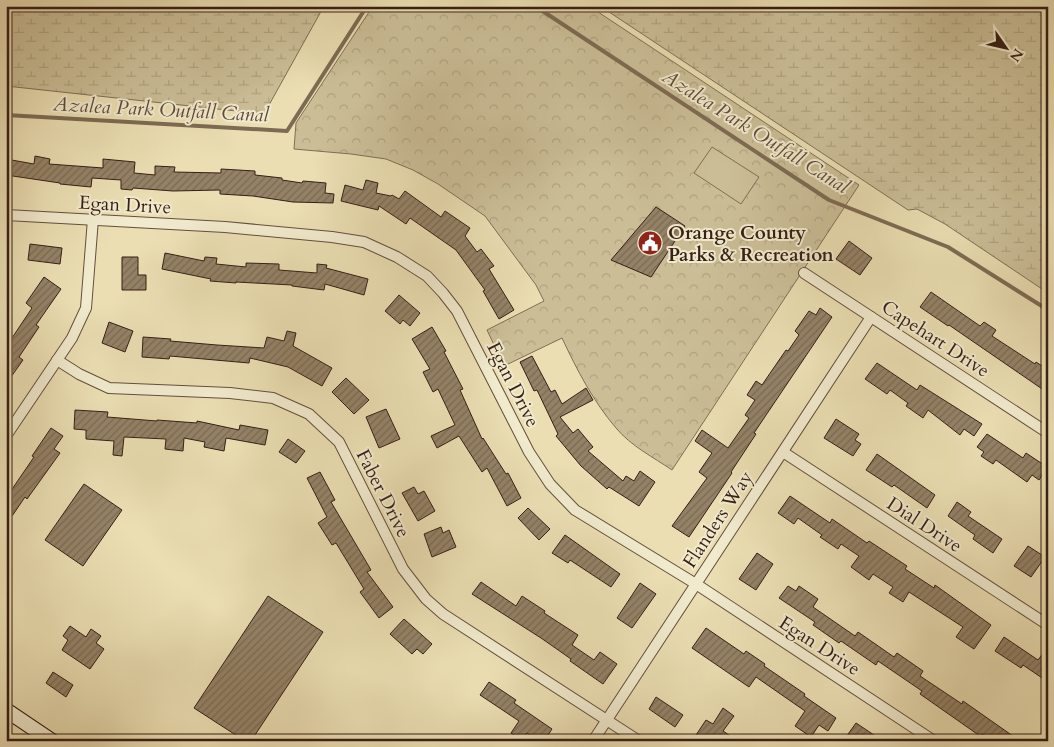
<svg xmlns="http://www.w3.org/2000/svg" width="1054" height="747" font-family="Cardo,serif">
<defs>
<pattern id="wetland-marsh" width="20" height="14" patternUnits="userSpaceOnUse" patternTransform="scale(1.25)"><rect width="20" height="14" fill="#cbbe97"/><path d="M1 5h8M5 5V1M11 12h8M15 12V8" fill="none" stroke="#afa381"/></pattern>
<pattern id="park-crowns" width="20" height="18" patternUnits="userSpaceOnUse" patternTransform="scale(1.25)"><rect width="20" height="18" fill="#cbbe97"/><path d="M2 6a3 3 0 1 1 6 0M12 15a3 3 0 1 1 6 0" fill="none" stroke="#afa381"/></pattern>
<pattern id="building-hatch" width="6" height="6" patternUnits="userSpaceOnUse" patternTransform="scale(1.25)"><rect width="6" height="6" fill="#948267"/><path d="M-1 1l2-2M0 6l6-6M5 7l2-2" fill="none" stroke="#7a6a54"/></pattern>
</defs>
<rect width="100%" height="100%" fill="#eadeb2"/>
<filter id="stains"><feTurbulence type="fractalNoise" baseFrequency=".004" numOctaves="4"/><feColorMatrix values="0 0 0 0 .2 0 0 0 0 .09 0 0 0 0 .02 0 0 0 .5 -.17"/></filter>
<radialGradient id="worn" r=".72"><stop offset=".6" stop-color="#630" stop-opacity="0"/><stop offset="1" stop-color="#630" stop-opacity=".3"/></radialGradient>
<!-- wetland -->
<g fill="url(#wetland-marsh)" stroke="#806e56">
<polygon points="6,6 324,6 264,114 6,86"/>
<polygon points="600,6 1048,6 1048,293 945,224 917,209 908,210"/>
</g>
<!-- park -->
<path fill="url(#park-crowns)" stroke="#806e56" d="M373,6H589L859,185L672,470C653,457 631,446 616,428C593,401 577,370 562,338L504,366L487,330L544,301L536,285L485,216L438,184L413,170L386,159L351,154L294,149L296,123Z"/>
<!-- garden -->
<polygon fill="#cbbe97" stroke="#806e56" points="712,147 759,177 741,204 694,173"/>
<g fill="none" stroke-linecap="round" stroke-linejoin="round">
<!-- stream -->
<g stroke="#7d6b53" stroke-width="4">
<polyline points="535,6 829,200 948,247 1048,310"/>
<polyline points="6,115 287,131 367,6"/>
</g>
</g>
<!-- building -->
<g fill="url(#building-hatch)" stroke="#361f15">
<polygon points="35,156 50,159 49,164 103,168 103,159 135,162 134,173 155,175 155,166 175,167 174,172 221,173 221,169 255,171 255,175 282,178 282,180 302,183 303,181 326,183 325,193 334,194 333,203 293,202 253,196 220,194 220,190 173,191 133,188 132,190 121,189 121,180 92,178 91,187 60,184 60,183 6,175 6,159 34,164"/>
<polygon points="366,180 378,183 376,193 391,196 392,195 399,199 405,191 441,217 445,211 470,228 465,236 477,252 481,249 494,266 489,269 514,310 499,319 483,291 485,290 456,250 410,218 406,224 379,206 378,210 341,201 345,185 363,190"/>
<polygon points="656,207 685,226 651,277 611,260"/>
<polygon points="849,241 872,258 860,275 836,259"/>
<polygon points="30,244 62,248 60,264 28,260"/>
<polygon points="165,253 204,261 205,257 217,258 216,264 246,267 246,263 279,264 279,270 317,273 317,264 327,265 326,268 368,279 364,295 325,284 324,290 292,286 292,285 236,282 236,283 210,281 211,279 162,269"/>
<polygon points="122,257 138,257 138,275 146,275 146,290 122,290"/>
<polygon points="44,277 61,289 36,325 39,327 19,357 23,360 6,384 6,347 32,308 26,303"/>
<polygon points="931,292 980,326 984,322 996,330 992,336 1035,364 1036,362 1048,370 1048,393 949,325 948,326 920,307"/>
<polygon points="399,295 420,313 410,326 403,320 400,324 385,311"/>
<polygon points="820,308 832,317 754,433 756,434 731,472 732,473 689,537 672,526 707,478 699,472 712,453 695,441 702,430 728,448 749,418 745,415 755,400 747,395 756,381 762,385 786,350 788,351 799,335 795,331 809,311 816,315"/>
<polygon points="109,322 133,331 125,352 102,343"/>
<polygon points="432,327 446,351 444,352 463,389 460,390 482,439 483,438 506,474 508,473 521,498 507,506 487,468 482,472 459,436 437,448 431,436 455,425 438,389 433,392 423,372 430,369 412,339"/>
<polygon points="287,331 296,333 293,346 332,368 322,386 288,367 250,358 249,363 170,356 169,359 142,357 143,337 171,339 170,341 217,345 264,348 267,337 284,341"/>
<polygon points="532,356 551,392 555,390 562,404 586,388 593,400 560,417 573,433 578,429 593,447 588,451 623,481 626,476 634,481 640,471 655,482 639,506 609,487 607,489 581,466 556,436 558,434 537,390 534,391 520,362"/>
<polygon points="877,363 917,390 920,385 982,424 974,436 964,429 960,435 928,410 923,418 906,406 908,403 890,390 887,394 865,379"/>
<polygon points="346,378 369,400 354,414 332,392"/>
<polygon points="386,409 400,439 379,448 366,417"/>
<polygon points="75,410 108,412 107,417 157,421 157,420 197,423 197,421 239,430 240,425 268,430 265,445 226,438 224,451 204,447 205,442 184,438 183,451 165,449 166,439 124,437 122,456 113,455 114,441 86,439 86,430 74,429"/>
<polygon points="836,419 859,434 855,440 861,444 853,456 824,438"/>
<polygon points="51,428 63,436 54,449 60,453 27,499 25,497 6,525 6,498 34,457 32,456"/>
<polygon points="987,434 1023,458 1026,453 1047,467 1039,480 1032,475 1027,482 996,460 993,464 981,456 984,452 977,447"/>
<polygon points="288,439 305,451 296,463 279,452"/>
<polygon points="877,454 935,495 927,508 894,485 892,487 866,470"/>
<polygon points="320,472 335,500 331,502 371,570 367,572 393,607 379,618 360,592 364,589 336,543 332,545 318,523 327,517 307,478"/>
<polygon points="84,484 122,510 83,566 45,540"/>
<polygon points="414,487 418,494 424,491 435,511 418,521 402,493"/>
<polygon points="790,496 830,523 832,519 867,543 869,541 907,566 905,569 934,588 935,585 991,625 974,649 956,637 963,627 909,592 903,602 889,593 893,587 873,574 869,580 851,567 859,556 841,544 838,549 820,537 822,535 798,518 794,524 778,513"/>
<polygon points="957,502 971,512 968,516 1002,539 993,553 973,539 975,535 948,516"/>
<polygon points="528,508 550,529 539,540 518,518"/>
<polygon points="441,527 443,533 449,530 456,547 432,557 424,534"/>
<polygon points="565,535 620,574 611,587 570,560 568,563 552,553"/>
<polygon points="1028,546 1045,557 1031,577 1014,566"/>
<polygon points="757,553 773,564 756,590 739,579"/>
<polygon points="481,582 516,606 522,596 545,611 544,613 578,635 572,645 594,660 600,652 617,664 603,684 570,661 571,659 541,638 472,594"/>
<polygon points="640,583 656,594 632,628 617,618"/>
<polygon points="788,586 796,591 799,586 818,599 813,607 855,636 858,632 894,657 897,653 923,671 920,676 962,704 963,701 1020,741 992,741 982,734 980,736 920,694 922,691 878,661 876,665 841,641 839,643 813,625 815,622 779,598"/>
<polygon points="268,596 323,632 251,741 245,741 194,708"/>
<polygon points="404,619 432,644 423,654 417,649 412,654 390,634"/>
<polygon points="70,626 86,637 91,629 101,636 96,643 104,649 90,669 62,650 68,640 63,636"/>
<polygon points="706,628 744,654 746,651 765,664 764,666 805,694 804,696 836,718 828,731 819,725 811,737 795,726 805,711 756,677 749,687 692,648"/>
<polygon points="1004,637 1038,660 1048,647 1048,682 1023,665 1021,668 995,651"/>
<polygon points="53,672 73,685 66,697 46,683"/>
<polygon points="489,682 516,700 514,703 552,729 544,741 539,741 527,733 522,741 511,733 519,721 480,695"/>
<polygon points="656,697 683,715 675,727 649,709"/>
<polygon points="723,708 734,716 723,731 738,741 705,741 696,735 706,720 713,724"/>
<polygon points="856,723 883,741 852,741 846,737"/>
</g>
<g fill="none" stroke-linecap="round" stroke-linejoin="round">
<defs>
<g id="street">
<polyline points="6,215 225,227 332,237 364,242 397,257 427,276 443,293 457,311 529,452 550,484 575,510 696,584 934,741"/>
<polyline points="804,273 1048,433"/>
<polyline points="57,360 79,374 109,388 230,393 273,398 309,414 339,442 403,569 426,599 443,614 639,741"/>
<polyline points="6,436 72,338 86,308 93,219"/>
<polyline points="783,452 1048,625"/>
<polyline points="593,741 871,317"/>
</g>
<polyline id="secondary" points="6,710 52,741"/>
</defs>
<!-- street casing -->
<use href="#street" stroke="#634f3c" stroke-width="12"/>
<!-- secondary casing -->
<use href="#secondary" stroke="#361f15" stroke-width="16"/>
<!-- street -->
<use href="#street" stroke="#f1eacd" stroke-width="10"/>
<!-- secondary -->
<use href="#secondary" stroke="#f1eacd" stroke-width="14"/>
</g>
<!-- icons -->
<defs>
<symbol id="civic-disc" viewBox="-11 -11 22 22"><circle r="9.5" fill="#8f2418" stroke="#f1eacd"/><path d="M-.6-6.5H3V-4.5H.6V-3L4-1V1h2V6H-6V1h2V-1L-.6-3ZM-1.2 2.5V6h2.4V2.5Z" fill="#fff"/></symbol>
</defs>
<g fill-rule="evenodd">
<use href="#civic-disc" x="636" y="229" width="28" height="28"/>
</g>
<g text-anchor="middle" stroke-width="4" stroke-linejoin="round" paint-order="stroke">
<!-- street labels -->
<g font-size="19" fill="#361f15" stroke="#f1eacd">
<text transform="translate(125 204) rotate(3)" y="7">Egan Drive</text>
<text transform="translate(936 338) rotate(33)" y="7">Capehart Drive</text>
<text transform="translate(514 384) rotate(63)" y="7">Egan Drive</text>
<text transform="translate(384 493) rotate(63)" y="7">Faber Drive</text>
<text transform="translate(717 519) rotate(-57)" y="7">Flanders Way</text>
<text transform="translate(925 524) rotate(33)" y="7">Dial Drive</text>
<text transform="translate(820 645) rotate(33)" y="7">Egan Drive</text>
</g>
<!-- poi labels -->
<g font-size="19" font-weight="bold" fill="#361f15" stroke="#f1eacd" text-anchor="start">
<text x="668" y="239">Orange County<tspan x="668" dy="22">Parks &amp; Recreation</tspan></text>
</g>
<!-- water labels -->
<g font-size="20" font-style="italic" fill="#604b39" stroke="#f1eacd">
<text transform="translate(161 109) rotate(3)" y="7">Azalea Park Outfall Canal</text>
<text transform="translate(756 131) rotate(32)" y="7">Azalea Park Outfall Canal</text>
</g>
</g>
<!-- margin -->
<rect width="1054" height="747" fill="none" stroke="#eadeb2" stroke-width="25"/>
<rect x="8" y="8" width="1039" height="732" fill="none" stroke="#361f15" stroke-width="2.5"/>
<rect x="12" y="12" width="1029" height="722" fill="none" stroke="#361f15"/>
<!-- north arrow -->
<g transform="translate(1006 48) rotate(124)" stroke="#f1eacd" stroke-width="4" paint-order="stroke">
<path d="M0-4L9 19L0 12L-9 19Z" fill="#361f15"/>
<text y="-8" font-size="14" font-weight="bold" text-anchor="middle" fill="#361f15">N</text>
</g>
<rect width="100%" height="100%" filter="url(#stains)"/>
<rect width="100%" height="100%" fill="url(#worn)"/>
</svg>
